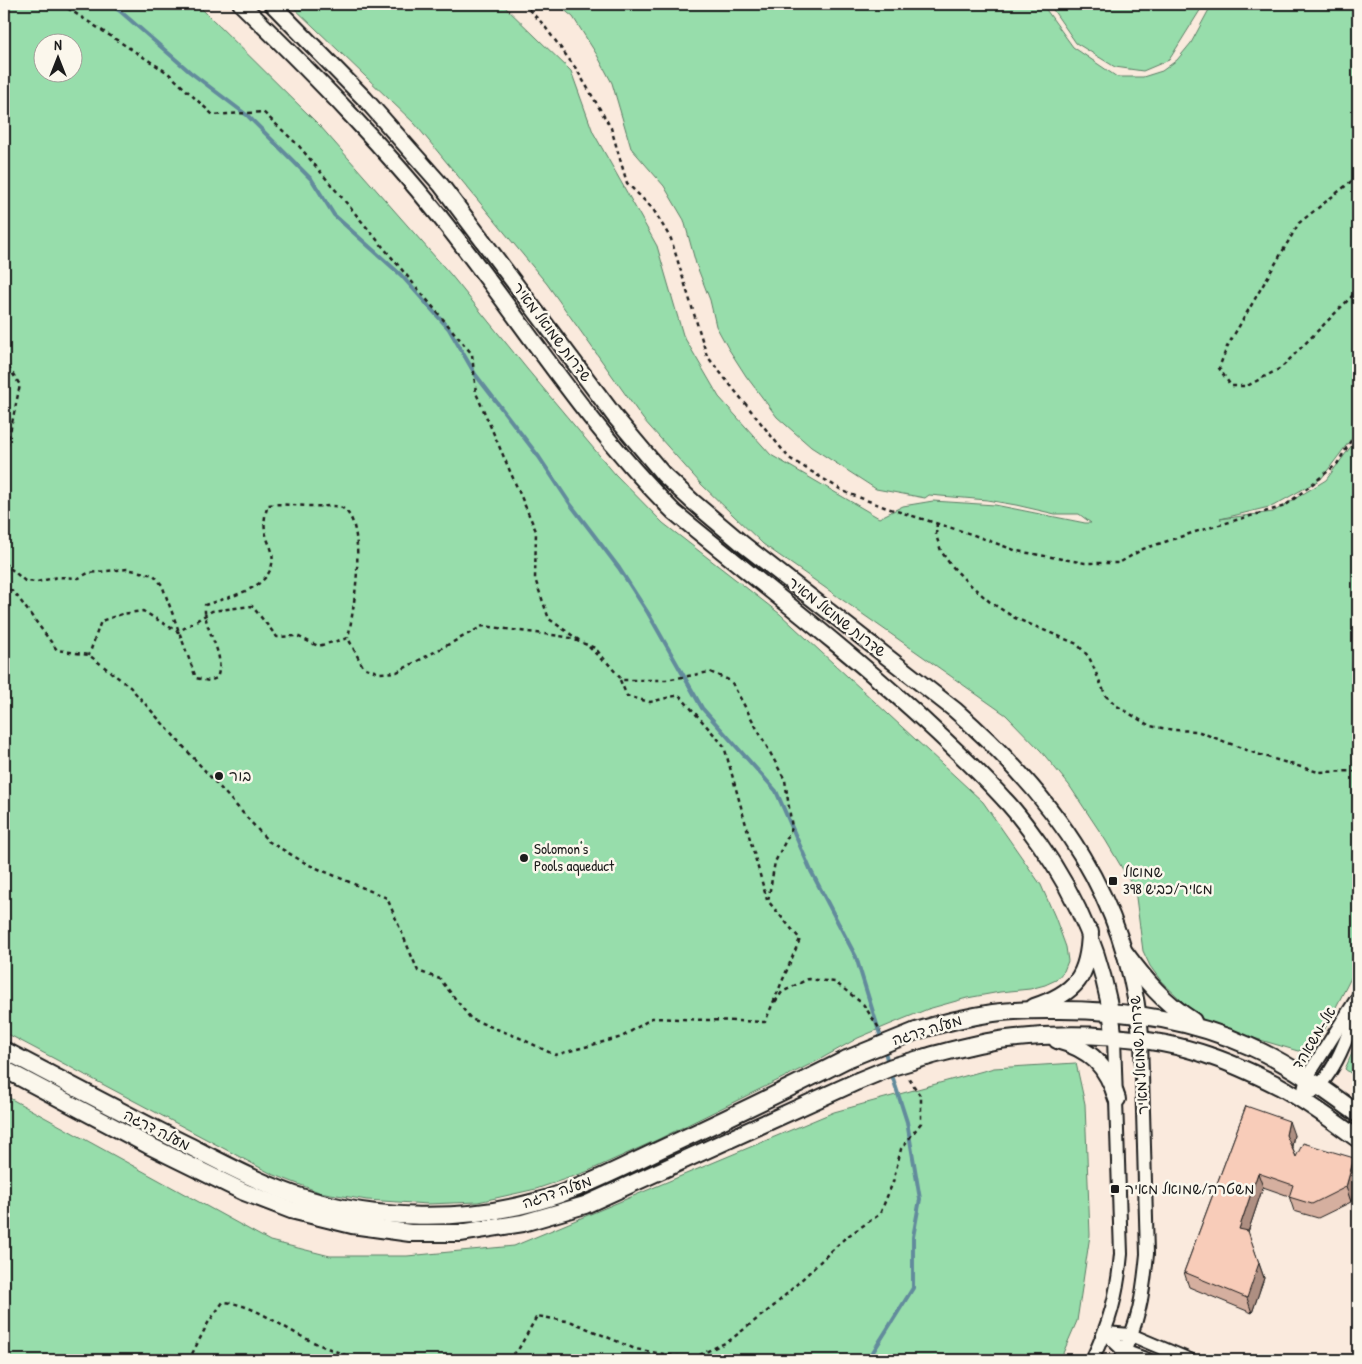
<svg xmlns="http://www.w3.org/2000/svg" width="1362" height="1364" font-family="'Patrick Hand','Playpen Sans Hebrew',sans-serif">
<rect width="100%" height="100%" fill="#faeadd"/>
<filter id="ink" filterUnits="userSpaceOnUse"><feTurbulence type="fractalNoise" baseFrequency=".02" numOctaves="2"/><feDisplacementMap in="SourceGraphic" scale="10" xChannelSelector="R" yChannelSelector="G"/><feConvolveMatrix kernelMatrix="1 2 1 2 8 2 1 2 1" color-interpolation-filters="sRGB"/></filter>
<g filter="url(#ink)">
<!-- green -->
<g fill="#97ddab" stroke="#5a7c64" fill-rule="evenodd">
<path d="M4,4H197L320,126L451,275L527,369L615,474L663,523L780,614L983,802L1041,885L1055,917L1066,947L1068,961L1064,971L1056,980L1045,985L1030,989L1000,992L967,998L928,1009L903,1019L858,1038L817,1061L659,1139L586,1172L536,1189L478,1202L428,1204L367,1200L319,1192L272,1174L4,1032ZM42,42H72V72H42Z"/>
<polygon points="290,4 502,4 571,71 593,132 657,246 683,335 719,397 771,455 879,518 903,506 933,501 995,505 1085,523 1091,523 1079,514 1055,514 1016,505 987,500 929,495 925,498 876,489 811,447 777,417 746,376 728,348 716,326 710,300 696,264 684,220 664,186 631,148 612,83 597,55 573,17 557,4 1042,4 1073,47 1117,77 1143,77 1162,71 1177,60 1191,43 1212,4 1358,4 1358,430 1321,479 1273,506 1220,519 1273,512 1326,480 1358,437 1358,959 1353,974 1319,1040 1308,1049 1298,1051 1216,1027 1201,1019 1161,981 1150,966 1143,951 1135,890 1106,841 1069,785 1041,751 1006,715 763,544 701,484 643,419 547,284 415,124"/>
<polygon points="1049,4 1204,4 1169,60 1143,71 1115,67 1076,43"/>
<polygon points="1358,1040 1358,1079 1345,1069"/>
<polygon points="1076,1063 1085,1104 1090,1235 1077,1321 1060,1360 4,1360 4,1095 270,1241 330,1256 407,1256 514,1246 834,1112 994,1068"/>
</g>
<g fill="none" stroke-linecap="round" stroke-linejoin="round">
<!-- stream -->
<g stroke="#628b9c" stroke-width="4">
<polyline points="109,4 120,11 190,72 248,116 312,180 334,215 401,275 449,329 475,374 539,457 571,505 619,568 648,613 702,708 776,791 811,871 856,957 882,1041"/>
<polyline points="884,1048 888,1063"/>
<polyline points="868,1360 913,1288 913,1237 920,1199 907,1122 891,1072"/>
</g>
<defs>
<g id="tertiary">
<path d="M1312,1092C1334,1075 1350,1034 1356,1007"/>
<polyline points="1302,1099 1307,1077 1358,997"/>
<polyline points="1105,1333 1131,1335 1190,1360"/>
<polyline points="1105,1333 1124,1351 1148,1360"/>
<path d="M1092,1360C1110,1322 1117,1297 1121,1254L1114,1038"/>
<path d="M1120,1360C1139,1322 1143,1296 1147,1254L1141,1040"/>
</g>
<g id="secondary">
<path d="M241,4C315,76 388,150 451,231C525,325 588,427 674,512C754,578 838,642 915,712C945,740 976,768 1004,799C1017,812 1028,828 1039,843C1081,902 1107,966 1114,1038"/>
<path d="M272,4L365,99L441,185L616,418L663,474L692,501L744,545L955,710C1058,800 1129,900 1141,1040"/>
</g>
<g id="primary">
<path d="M1125,953C1145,980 1164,1003 1193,1021"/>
<path d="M1034,1007C1076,993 1089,976 1090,932"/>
<path d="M916,1031C941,1023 967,1017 993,1013C1012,1010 1031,1010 1050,1010C1118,1009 1187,1018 1249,1046C1288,1063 1324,1089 1358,1114"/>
<path d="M1057,1040C1091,1049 1107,1066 1117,1099"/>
<path d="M4,1050C65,1082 125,1114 187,1145C225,1164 263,1185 304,1198C375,1220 462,1222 535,1202C583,1189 628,1164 674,1143C732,1116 790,1088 847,1059"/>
<path d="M926,1057C953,1050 980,1042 1007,1039C1071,1032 1149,1034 1210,1056C1234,1064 1257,1075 1279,1086C1307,1101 1333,1121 1358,1139"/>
<polyline points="4,1069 148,1145 244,1192 291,1210 352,1225 410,1233 460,1233 523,1223 585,1205 858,1081"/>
</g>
</defs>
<!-- tertiary casing -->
<use href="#tertiary" stroke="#1c1c1c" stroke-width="16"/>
<!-- secondary casing -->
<use href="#secondary" stroke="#1c1c1c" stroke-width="19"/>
<!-- primary casing -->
<use href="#primary" stroke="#1c1c1c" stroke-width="20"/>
<!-- path -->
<g stroke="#1c1c1c" stroke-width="2.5" stroke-dasharray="4 4" stroke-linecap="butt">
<polyline points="61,4 168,73 213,115 263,112 299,146 472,354 476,393 536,531 535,579 549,619 583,643"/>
<polyline points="523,4 543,24 577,70 611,128 627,183 653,209 671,239 707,356 789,458 845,492 887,508 971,534 1017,551 1085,563 1119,563 1143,549 1195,532 1285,506 1337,464 1358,429"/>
<polyline points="1358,176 1299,223 1227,347 1219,368 1231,386 1247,386 1281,368 1358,290"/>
<polyline points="4,360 20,385 4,461"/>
<polyline points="937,523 936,535 941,551 950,564 965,580 990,602 1015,618 1077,644 1089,657 1106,696 1117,706 1150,726 1174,730 1197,731 1257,754 1318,772 1358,771"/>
<path d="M4,563L25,581L37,582L58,577L79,578L88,573L127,569L154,575L162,585L196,678L209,681L217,678C227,650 203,634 205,605C230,596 278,588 272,553C272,548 268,543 267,538C263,526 264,517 268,505C283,503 297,506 313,506C321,507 333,505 340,507C370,518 353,614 348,638"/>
<polyline points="4,584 17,596 57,650 89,655 130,687 268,841 307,864 387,898 418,971 440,979 471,1019 520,1038 555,1055 622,1037 652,1018 765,1022 800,939 768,901 775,862 792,828 785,780 731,681 710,672 666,680 622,680 595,648 567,637 483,626 397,672 380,673 363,667 348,638 318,646 297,636 277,637 252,606 212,611 178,632 143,611 122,614 101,621 89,655"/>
<polyline points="589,647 605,663"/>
<polyline points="620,680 627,696 650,702 679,695 724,746 767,900"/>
<polyline points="775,1002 782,992 808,979 835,982 863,1004 881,1031"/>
<path d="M187,1360L192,1354L208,1323L223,1302C255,1304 282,1328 311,1341C326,1348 343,1354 358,1360"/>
<polyline points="507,1360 518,1350 537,1316 572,1322 635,1349 691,1359 729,1341 775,1305 845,1238 880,1214 893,1182 901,1149 921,1123 921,1097 908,1077"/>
</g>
<!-- tertiary -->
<use href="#tertiary" stroke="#fbf7ec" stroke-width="12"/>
<!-- secondary -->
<use href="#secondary" stroke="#fbf7ec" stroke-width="15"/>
<!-- primary -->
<use href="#primary" stroke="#fbf7ec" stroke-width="16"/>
<defs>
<g id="primary-bridge">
<polyline points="847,1059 916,1031"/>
<polyline points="858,1081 892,1067 926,1057"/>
</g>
</defs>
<!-- primary-bridge casing -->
<use href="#primary-bridge" stroke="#1c1c1c" stroke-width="20" stroke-linecap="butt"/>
<!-- primary-bridge -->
<use href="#primary-bridge" stroke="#fbf7ec" stroke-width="16"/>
</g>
<!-- wall -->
<polygon fill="#d5af9f" stroke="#1c1c1c" points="1246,1106 1294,1135 1292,1147 1296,1157 1354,1158 1351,1202 1318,1218 1294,1211 1289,1196 1263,1187 1248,1232 1264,1278 1252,1313 1189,1287 1184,1272"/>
<!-- shaded-wall -->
<g fill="#ae8f82" stroke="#1c1c1c">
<polygon points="1289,1121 1294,1135 1291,1149 1286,1135"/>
<polygon points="1354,1158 1358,1170 1358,1177 1351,1202 1346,1187"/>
<polygon points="1258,1173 1263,1187 1248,1232 1264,1278 1252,1313 1247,1298 1239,1229"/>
</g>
<!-- building -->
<polygon fill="#f8ccb9" stroke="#1c1c1c" points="1246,1106 1289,1121 1286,1135 1296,1157 1303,1143 1354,1158 1346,1187 1312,1204 1289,1197 1293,1185 1258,1173 1239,1229 1248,1231 1259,1263 1247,1298 1184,1272"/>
</g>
<!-- markers -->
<g fill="#1c1c1c" stroke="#fbf7ec" stroke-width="2">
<circle cx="219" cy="776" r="5"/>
<circle cx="524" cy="858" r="5"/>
<rect x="1108" y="876" width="10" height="10" rx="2.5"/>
<rect x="1110" y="1184" width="10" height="10" rx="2.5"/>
</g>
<g text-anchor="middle" stroke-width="5" stroke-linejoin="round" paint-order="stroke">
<!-- street labels -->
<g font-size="15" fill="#1c1c1c" stroke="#fbf7ec">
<text transform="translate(552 332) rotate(53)" y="5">שדרות שמואל מאיר</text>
<text transform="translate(837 617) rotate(38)" y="5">שדרות שמואל מאיר</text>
<text transform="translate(927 1030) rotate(-17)" y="5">מעלה דרגה</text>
<text transform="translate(1314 1038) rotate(-59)" y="5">אל-משאהד</text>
<text transform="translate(1139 1055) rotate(-94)" y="5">שדרות שמואל מאיר</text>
<text transform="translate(157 1130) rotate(27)" y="5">מעלה דרגה</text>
<text transform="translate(557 1192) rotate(-19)" y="5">מעלה דרגה</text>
</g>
<!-- poi labels -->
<g font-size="15" fill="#1c1c1c" stroke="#fbf7ec" text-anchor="start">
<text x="229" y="781">בור</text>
<text x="534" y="854">Solomon's<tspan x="534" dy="17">Pools aqueduct</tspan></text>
<text x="1123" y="877">שמואל<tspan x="1123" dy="17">מאיר/כביש 398</tspan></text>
<text x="1125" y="1194">משטרה/שמואל מאיר</text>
</g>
</g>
<!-- margin -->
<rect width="1362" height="1364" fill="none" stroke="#fbf7ec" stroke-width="20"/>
<rect x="10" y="10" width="1342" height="1344" fill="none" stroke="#1c1c1c" stroke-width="2" filter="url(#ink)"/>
<!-- north arrow -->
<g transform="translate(58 58)"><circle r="24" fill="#fbf7ec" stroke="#a29f99"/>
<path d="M0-4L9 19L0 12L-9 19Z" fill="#1c1c1c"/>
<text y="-8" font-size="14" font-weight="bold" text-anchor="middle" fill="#1c1c1c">N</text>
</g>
</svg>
